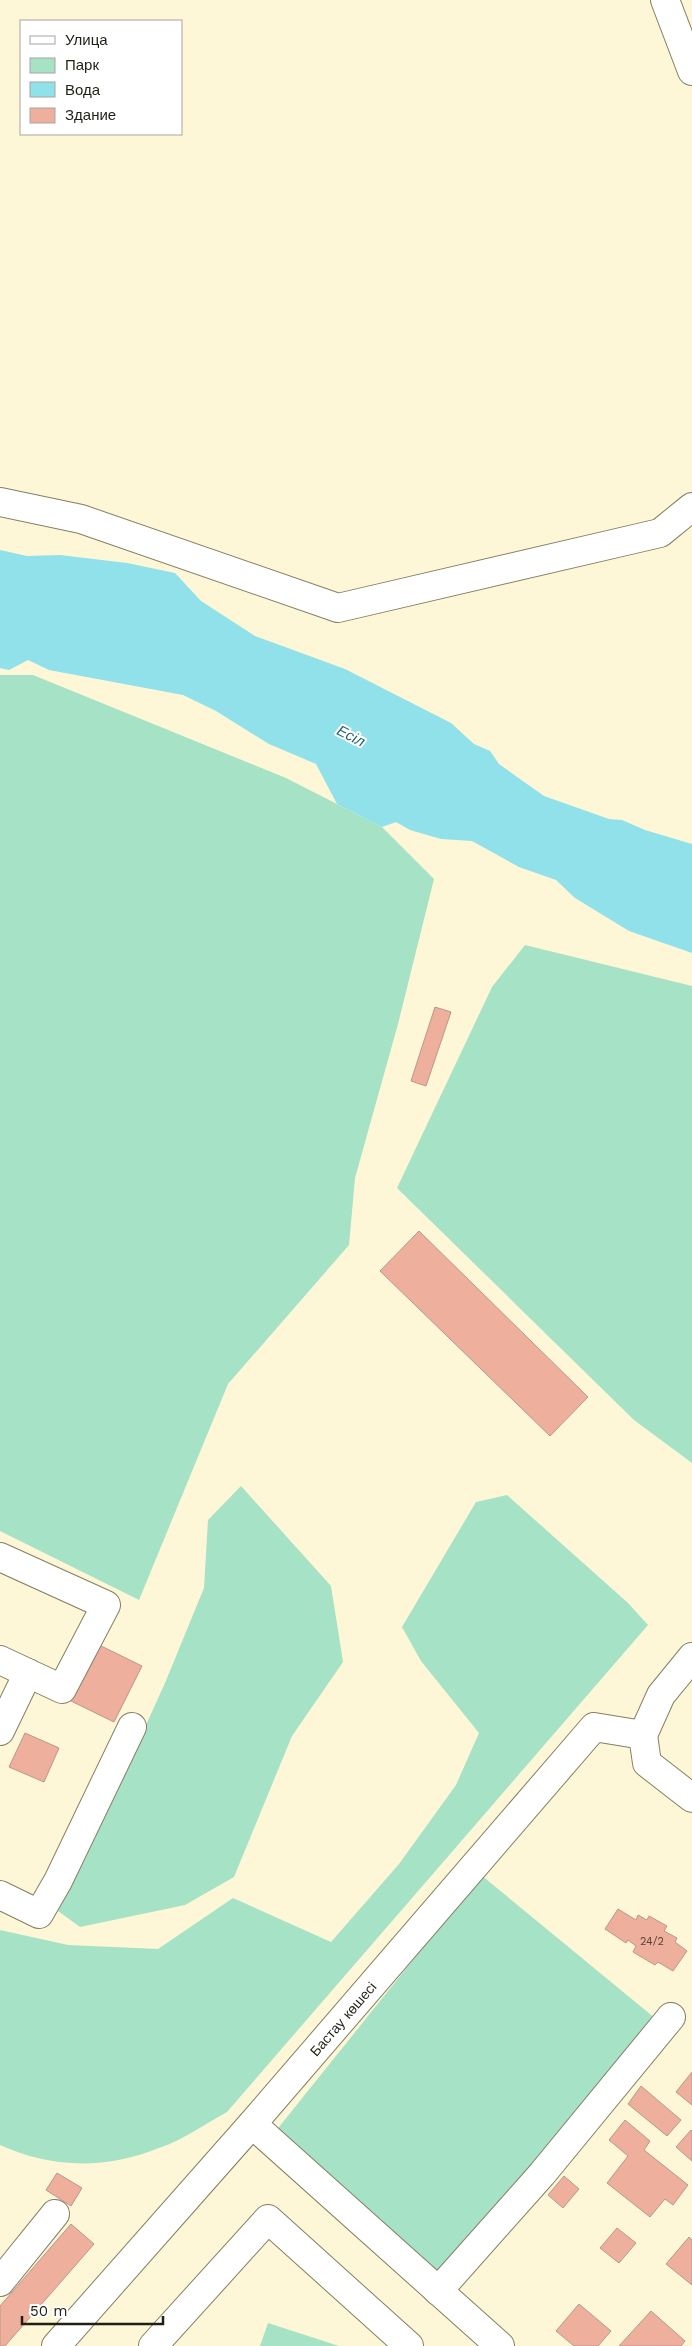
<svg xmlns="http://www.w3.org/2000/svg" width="692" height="2346" font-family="'Work Sans',sans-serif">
<rect width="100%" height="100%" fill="#fdf7d7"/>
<!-- green -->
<g fill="#a6e2c5">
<polygon points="0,675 33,675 286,778 382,827 434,879 398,1024 355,1178 349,1245 228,1384 139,1600 0,1531"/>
<polygon points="525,945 692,986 692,1463 634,1420 397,1188 492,987"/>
<polygon points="241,1486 331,1586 343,1662 292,1736 234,1877 185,1905 80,1927 58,1911 86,1857 165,1683 204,1588 208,1520"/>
<path d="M507,1495L628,1603L648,1625L227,2112C205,2124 183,2140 159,2148C107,2169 52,2169 0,2145V1930L68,1945L158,1949L233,1898L331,1942L399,1864L456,1785L479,1733L421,1661L402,1627L476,1502Z"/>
<polygon points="481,1875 656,2019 440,2275 275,2132"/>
<polygon points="268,2323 339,2346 260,2346"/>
</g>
<!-- water -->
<polygon fill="#90e1e9" points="0,550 27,556 60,555 127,563 175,573 201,601 255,636 345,669 451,723 474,744 490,751 499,764 544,796 609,819 622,820 645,830 692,844 692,953 629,931 575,898 556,880 519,867 472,841 441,839 410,830 396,822 382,827 337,804 316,764 269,744 216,711 183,695 49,670 28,660 9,670 0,668"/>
<!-- building -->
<g fill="#efaf9d" stroke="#b8978d">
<polygon points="435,1007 451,1012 426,1086 411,1081"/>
<polygon points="419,1231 588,1397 550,1436 380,1271"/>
<polygon points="97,1644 142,1666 114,1722 69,1700"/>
<polygon points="25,1733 59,1748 44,1782 9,1767"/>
<polygon points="618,1909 636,1920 638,1915 647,1920 649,1916 667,1926 664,1931 677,1938 675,1942 687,1951 673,1971 658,1962 655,1965 633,1952 636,1946 628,1940 626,1943 605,1929"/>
<polygon points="692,2072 692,2105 676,2092"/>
<polygon points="641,2086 681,2120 667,2136 628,2104"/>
<polygon points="625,2120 650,2141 644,2150 688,2185 673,2205 665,2199 650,2217 607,2183 628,2156 609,2140"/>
<polygon points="691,2130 692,2131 692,2161 676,2147"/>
<polygon points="57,2173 82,2188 71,2206 46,2190"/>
<polygon points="564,2176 579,2189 563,2208 548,2195"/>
<polygon points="71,2224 94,2244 5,2346 0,2346 0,2306"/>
<polygon points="617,2228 636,2243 619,2263 600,2248"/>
<polygon points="689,2237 692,2240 692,2285 666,2264"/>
<polygon points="579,2304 611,2331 598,2346 574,2346 556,2331"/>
<polygon points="651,2311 685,2341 681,2346 619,2346"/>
</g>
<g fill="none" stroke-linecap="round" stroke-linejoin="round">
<defs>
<g id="minor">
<polyline points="665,0 692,71"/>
<polyline points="0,502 81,519 338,608 660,533 692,507"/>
<polyline points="0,1557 106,1605 62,1689 0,1660"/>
<polyline points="0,1731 28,1673"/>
<polyline points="643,1735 661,1695 692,1657"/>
<polyline points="643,1735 647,1763 692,1798"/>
<polyline points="0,1895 39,1914 58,1881 132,1727"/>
<polyline points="252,2124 500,2346"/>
<polyline points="0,2282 55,2214"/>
<polyline points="438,2291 542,2174 671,2017"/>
<polyline points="56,2346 252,2124 594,1727 643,1735"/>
<polyline points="153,2346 268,2219 409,2346"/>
</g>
</defs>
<!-- minor casing -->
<use href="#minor" stroke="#857f63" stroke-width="30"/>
<!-- minor -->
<use href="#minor" stroke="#fff" stroke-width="28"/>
</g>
<g text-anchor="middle" stroke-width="4" stroke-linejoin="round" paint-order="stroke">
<!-- number labels -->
<g font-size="11" fill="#544336">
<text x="652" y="1945">24/2</text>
</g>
<!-- street labels -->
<g font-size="14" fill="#211f13" stroke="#fff">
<text transform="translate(343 2019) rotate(-49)" y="5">Бастау көшесі</text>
</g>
<!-- water labels -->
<g font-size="15" font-style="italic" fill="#206369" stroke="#fff">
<text transform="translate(351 736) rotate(27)" y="5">Есіл</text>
</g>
</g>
<!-- legend -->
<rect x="20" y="20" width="162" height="115" fill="#ffffff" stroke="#a6a5a1"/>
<rect x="30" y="36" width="25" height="8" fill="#ffffff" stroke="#a6a5a1"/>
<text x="65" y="45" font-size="15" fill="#211f13">Улица</text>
<rect x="30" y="58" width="25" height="15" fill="#a6e2c5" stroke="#a6a5a1"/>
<text x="65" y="70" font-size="15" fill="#211f13">Парк</text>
<rect x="30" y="82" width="25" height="15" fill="#90e1e9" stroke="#a6a5a1"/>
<text x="65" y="95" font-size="15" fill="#211f13">Вода</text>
<rect x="30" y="108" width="25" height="15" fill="#efaf9d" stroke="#a6a5a1"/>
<text x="65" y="120" font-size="15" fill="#211f13">Здание</text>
<!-- scale -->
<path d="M22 2316v8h141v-8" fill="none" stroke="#211f13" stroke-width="2.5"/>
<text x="30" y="2316" font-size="15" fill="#211f13" stroke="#ffffff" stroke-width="4" paint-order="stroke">50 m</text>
</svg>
